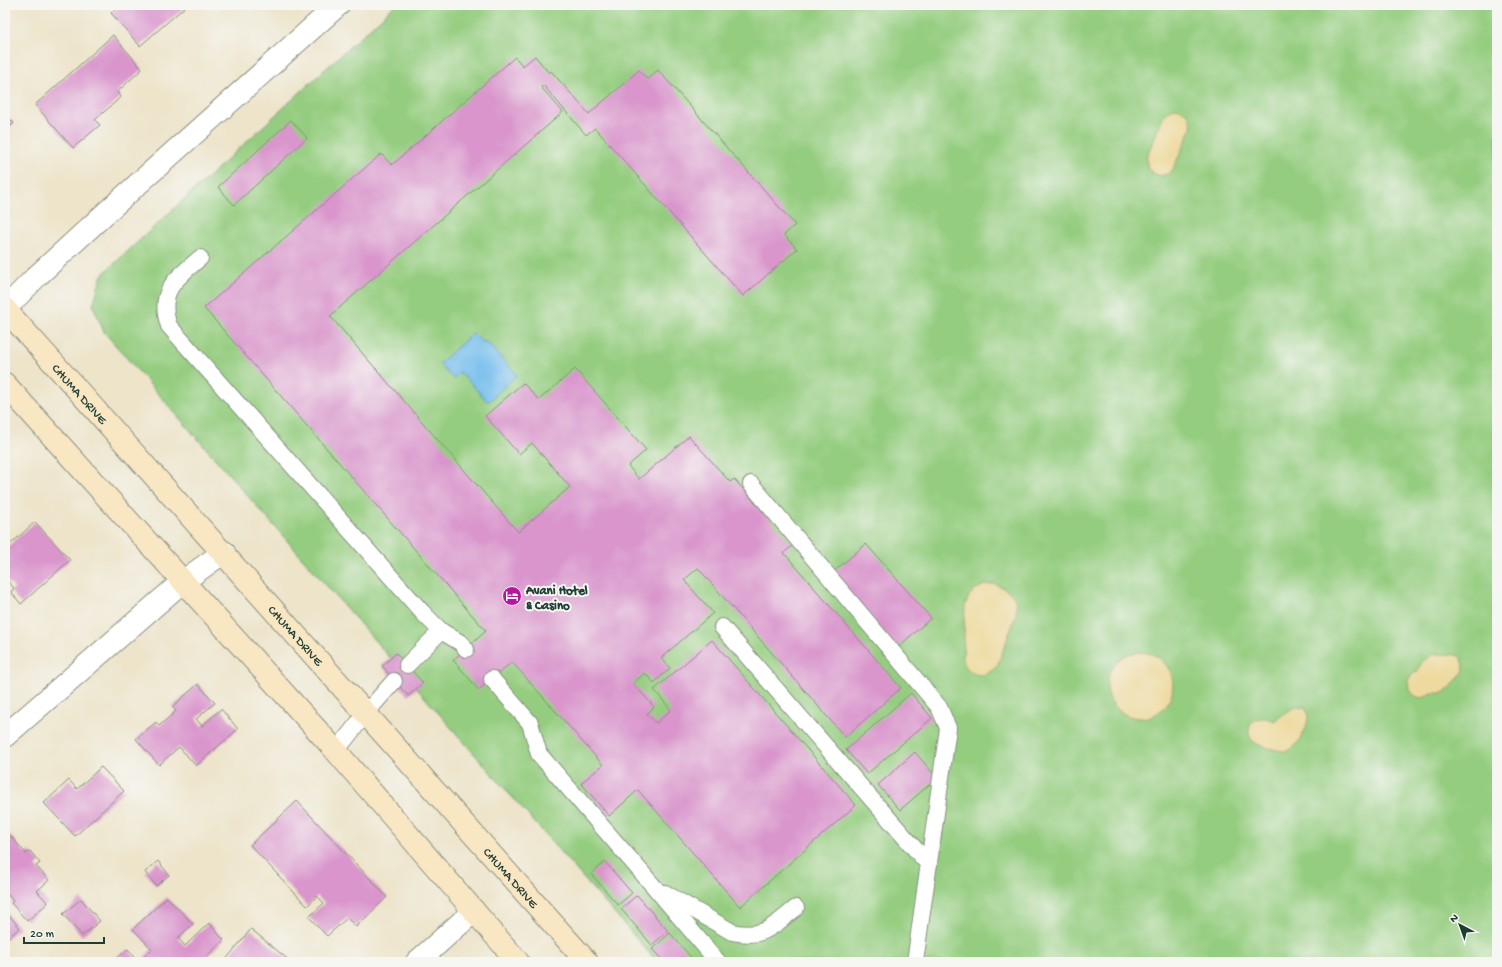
<svg xmlns="http://www.w3.org/2000/svg" width="1502" height="967" font-family="'Gochi Hand',sans-serif">
<rect width="100%" height="100%" fill="#f6f6f2"/>
<filter id="ink" filterUnits="userSpaceOnUse"><feTurbulence type="fractalNoise" baseFrequency=".025" numOctaves="2"/><feDisplacementMap in="SourceGraphic" scale="8" xChannelSelector="R" yChannelSelector="G"/><feConvolveMatrix kernelMatrix="1 2 1 2 8 2 1 2 1" color-interpolation-filters="sRGB"/></filter>
<filter id="wash" filterUnits="userSpaceOnUse"><feTurbulence type="fractalNoise" baseFrequency=".012" numOctaves="4" result="noise"/><feDisplacementMap in="SourceGraphic" scale="16" xChannelSelector="R" yChannelSelector="G"/><feGaussianBlur stdDeviation="0.9" result="paint"/><feColorMatrix in="noise" values="0 0 0 0 0 0 0 0 0 0 0 0 0 0 0 0 0 1.4 0 .05"/><feComposite in="paint" operator="in"/></filter>
<g filter="url(#wash)">
<rect width="100%" height="100%" fill="#ede4ca"/>
<!-- green -->
<polygon fill="#95cd80" stroke="#5a855a" points="395,5 1497,5 1497,962 657,962 104,332 93,305 102,275"/>
<!-- sand -->
<g fill="#eeda9e" stroke="#868c69">
<path d="M1174,108L1180,109L1189,115L1192,127L1173,169C1165,178 1157,177 1148,169L1146,158L1164,115L1168,111Z"/>
<path d="M995,584C1024,596 1018,611 1009,634C1005,645 1001,656 997,666C985,679 970,678 963,661L965,606L969,596L976,589L985,585Z"/>
<circle cx="1140" cy="685" r="33"/>
<path d="M1434,654C1441,655 1453,653 1459,656C1464,660 1466,670 1461,676C1459,679 1459,677 1456,680C1453,683 1452,689 1446,691C1442,694 1437,693 1431,693C1420,704 1408,694 1408,680L1414,672L1418,671C1420,662 1426,658 1434,654Z"/>
<path d="M1305,707C1306,710 1308,713 1308,716C1308,727 1298,748 1287,751C1282,752 1258,746 1254,742C1251,740 1249,736 1249,732C1249,718 1264,715 1274,721L1293,708Z"/>
</g>
<!-- water -->
<polygon fill="#76beee" stroke="#4a7e91" points="473,333 483,343 486,341 517,375 488,402 460,372 453,379 439,364"/>
<g id="blocks">
<!-- building -->
<g fill="#d995cc">
<polygon points="121,5 187,5 140,46 111,13"/>
<polygon points="113,35 142,69 117,92 121,97 95,120 100,125 73,148 35,105"/>
<polygon points="535,56 549,73 551,71 589,114 639,70 647,79 658,70 795,225 784,235 797,249 743,296 595,128 586,135 543,85 541,87 563,112 330,316 518,532 570,487 532,443 519,454 485,416 523,383 539,400 575,369 646,450 628,466 639,479 689,436 730,482 734,479 793,545 784,553 901,688 845,737 698,568 684,580 713,613 661,658 670,668 654,683 645,673 633,683 654,707 647,714 656,723 671,710 654,690 712,640 856,805 740,907 638,790 609,816 581,783 603,765 512,662 479,690 453,660 486,631 204,308 381,154 392,165 515,57 523,66"/>
<polygon points="5,114 14,123 5,132"/>
<polygon points="291,120 307,138 234,205 218,187"/>
<polygon points="35,522 70,560 21,604 11,592 14,588 5,578 5,549"/>
<polygon points="866,544 931,618 897,648 832,573"/>
<polygon points="396,653 423,683 408,696 382,666"/>
<polygon points="198,684 215,703 196,719 202,726 221,709 238,729 196,766 179,747 159,765 136,739 156,722 159,726 176,711 172,707"/>
<polygon points="911,693 932,718 867,774 846,750"/>
<polygon points="915,752 937,778 900,810 878,785"/>
<polygon points="101,767 124,791 75,836 44,803 69,780 77,789"/>
<polygon points="297,801 387,897 356,927 347,918 327,936 309,917 324,903 317,896 307,906 250,845"/>
<polygon points="10,835 26,854 30,851 40,863 36,866 49,880 37,891 48,903 27,921 11,903 13,901 8,895 5,898 5,839"/>
<polygon points="158,861 169,875 156,886 145,872"/>
<polygon points="605,862 632,893 618,905 591,874"/>
<polygon points="637,895 668,931 652,945 621,909"/>
<polygon points="167,897 193,924 178,938 185,946 209,923 224,940 201,962 173,962 172,961 149,962 144,957 152,949 133,929"/>
<polygon points="81,899 100,921 82,936 63,914"/>
<polygon points="5,911 20,928 5,940"/>
<polygon points="251,929 291,962 224,962"/>
<polygon points="670,933 695,962 664,962 652,949"/>
<polygon points="128,949 139,962 112,962"/>
</g>
</g>
</g>
<g filter="url(#ink)">
<use href="#blocks" fill-opacity="0" stroke="#86907f" stroke-width="1"/>
<g fill="none" stroke-linecap="round" stroke-linejoin="round">
<defs>
<g id="lane">
<path d="M200,258C176,279 157,291 169,326L422,612L441,631L461,643L466,649"/>
<polyline points="751,484 939,707 948,728 915,962"/>
<polyline points="722,627 929,865"/>
<polyline points="407,665 441,631"/>
<polyline points="492,679 530,723 539,754 656,889 718,962"/>
<polyline points="336,751 366,713 394,681"/>
<path d="M665,893L732,932C764,939 773,926 796,908"/>
</g>
<g id="street">
<polyline points="5,309 36,277 110,209 338,5"/>
<polyline points="5,736 182,582 224,552"/>
<polyline points="417,962 474,911"/>
</g>
<g id="secondary">
<path id="s1" d="M5,309C200,526 394,744 587,962"/>
<polyline points="5,384 336,751 518,962"/>
</g>
</defs>
<!-- lane casing -->
<use href="#lane" stroke="#86907f" stroke-width="18"/>
<!-- street casing -->
<use href="#street" stroke="#86907f" stroke-width="24"/>
<!-- secondary casing -->
<use href="#secondary" stroke="#86907f" stroke-width="24"/>
<!-- lane -->
<use href="#lane" stroke="#fff" stroke-width="16"/>
<!-- street -->
<use href="#street" stroke="#fff" stroke-width="22"/>
<!-- secondary -->
<use href="#secondary" stroke="#f9e7c3" stroke-width="22"/>
</g>
</g>
<!-- icons -->
<defs>
<symbol id="hotel-disc" viewBox="-11 -11 22 22"><circle r="9.5" fill="#b5179e" stroke="#f6f6f2"/><path d="M-6-4.5h1.5V1H6V5H4.5V3h-9V5H-6ZM-4 0a1.8 1.8 0 1 1 3.6 0ZM.5 0V-2.5h3Q6-2.5 6 0Z" fill="#fff"/></symbol>
</defs>
<g fill-rule="evenodd">
<use href="#hotel-disc" x="501" y="585" width="22" height="22"/>
</g>
<g text-anchor="middle" stroke-width="4" stroke-linejoin="round" paint-order="stroke">
<!-- street labels -->
<g font-size="13" fill="#1f3d34" stroke="#f6f6f2">
<text dy="5" stroke="none"><textPath href="#s1" startOffset="113">CHUMA DRIVE</textPath></text>
<text dy="5" stroke="none"><textPath href="#s1" startOffset="437">CHUMA DRIVE</textPath></text>
<text dy="5" stroke="none"><textPath href="#s1" startOffset="761">CHUMA DRIVE</textPath></text>
</g>
<!-- poi labels -->
<g font-size="13" font-weight="bold" fill="#1f3d34" stroke="#f6f6f2" text-anchor="start">
<text x="526" y="594">Avani Hotel<tspan x="526" dy="15">&amp; Casino</tspan></text>
</g>
</g>
<!-- margin -->
<rect width="1502" height="967" fill="none" stroke="#f6f6f2" stroke-width="20"/>
<!-- north arrow -->
<g transform="translate(1460 925) rotate(319)" stroke="#f6f6f2" stroke-width="3" paint-order="stroke">
<path d="M0-3L7 15L0 10L-7 15Z" fill="#1f3d34"/>
<text y="-6" font-size="11" font-weight="bold" text-anchor="middle" fill="#1f3d34">N</text>
</g>
<!-- scale -->
<path d="M24 937v6h80v-6" fill="none" stroke="#1f3d34" stroke-width="2"/>
<text x="30" y="937" font-size="12" fill="#1f3d34" stroke="#f6f6f2" stroke-width="3" paint-order="stroke">20 m</text>
</svg>
